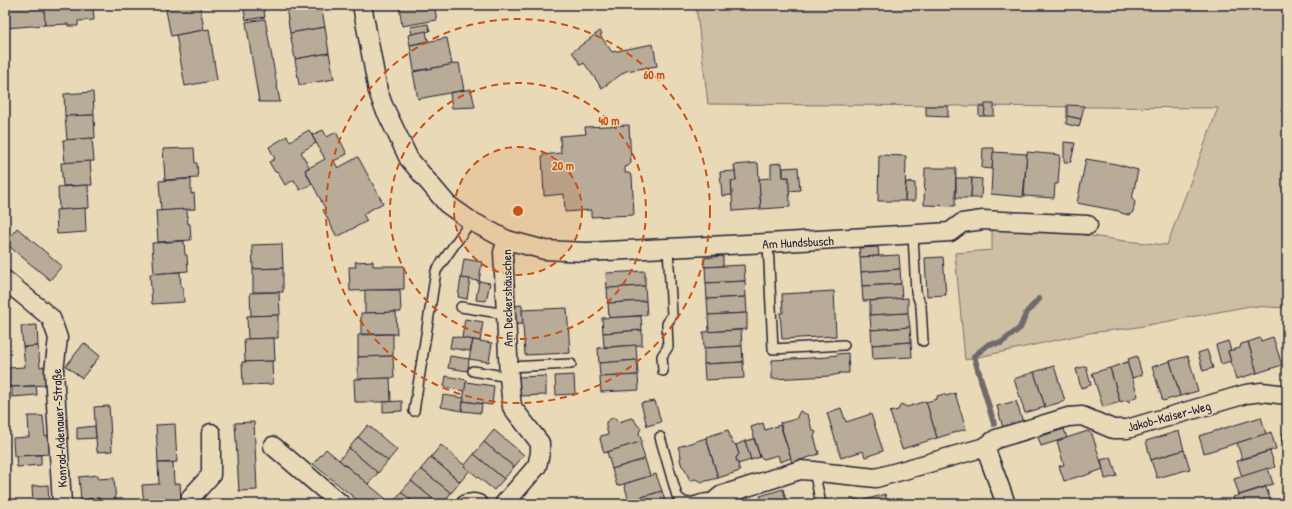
<svg xmlns="http://www.w3.org/2000/svg" width="1292" height="509" font-family="'Patrick Hand',sans-serif">
<rect width="100%" height="100%" fill="#ead9b6"/>
<filter id="ink" filterUnits="userSpaceOnUse"><feTurbulence type="fractalNoise" baseFrequency=".025" numOctaves="2"/><feDisplacementMap in="SourceGraphic" scale="8" xChannelSelector="R" yChannelSelector="G"/><feConvolveMatrix kernelMatrix="1 2 1 2 8 2 1 2 1" color-interpolation-filters="sRGB"/></filter>
<g filter="url(#ink)">
<!-- green -->
<polygon fill="#cdbea4" stroke="#787070" points="696,5 1287,5 1287,308 1250,306 1132,328 1089,333 965,360 955,253 992,250 992,228 1065,232 1125,241 1167,245 1218,108 708,104"/>
<g fill="none" stroke-linecap="round" stroke-linejoin="round">
<!-- stream -->
<polyline stroke="#716a6c" stroke-width="6" points="994,424 974,356 989,344 1001,343 1020,328 1027,312 1039,299"/>
</g>
<!-- building -->
<g fill="#b8ab97" stroke="#22223b">
<polygon points="5,5 44,5 45,25 5,28"/>
<polygon points="44,5 93,5 94,20 78,21 78,26 68,26 68,24 45,25"/>
<polygon points="165,5 200,5 204,30 171,36"/>
<polygon points="243,5 263,5 265,17 246,20"/>
<polygon points="297,5 321,5 325,27 290,33 286,7"/>
<polygon points="399,5 434,5 437,20 402,26"/>
<polygon points="265,19 280,102 259,102 246,22"/>
<polygon points="428,24 430,31 412,34 410,27"/>
<polygon points="325,27 329,53 295,59 290,33"/>
<polygon points="209,29 217,80 185,86 176,35"/>
<polygon points="426,31 428,41 410,45 408,35"/>
<polygon points="600,31 602,34 600,35 612,52 653,44 657,66 626,71 602,88 584,63 581,65 572,52"/>
<polygon points="447,38 452,65 414,71 410,45"/>
<polygon points="329,53 334,79 299,85 295,59"/>
<polygon points="459,63 464,90 418,99 413,72"/>
<polygon points="471,89 475,107 452,108 450,93"/>
<polygon points="93,92 94,115 65,116 64,94"/>
<polygon points="985,104 994,104 994,116 984,116"/>
<polygon points="1067,105 1084,106 1081,119 1067,116"/>
<polygon points="926,106 948,106 948,117 926,116"/>
<polygon points="979,107 985,107 984,116 979,116"/>
<polygon points="94,115 95,138 67,140 65,116"/>
<polygon points="1067,116 1081,119 1079,127 1066,124"/>
<polygon points="629,125 631,163 628,166 625,167 625,173 629,173 632,176 634,215 591,217 591,210 565,212 564,194 544,196 542,155 561,153 560,136 586,134 585,127"/>
<polygon points="309,130 316,143 301,152 309,167 305,170 312,184 300,190 294,180 285,185 277,171 275,172 269,162 275,159 269,147 287,136 290,141"/>
<polygon points="323,130 327,137 336,132 347,154 334,161 338,168 358,157 383,203 363,214 367,221 337,237 323,210 325,208 305,170 325,159 312,135"/>
<polygon points="92,138 94,161 65,163 63,140"/>
<polygon points="1064,142 1075,143 1071,162 1064,162"/>
<polygon points="194,148 195,163 197,163 198,178 165,180 163,149"/>
<polygon points="983,148 994,148 992,169 982,168"/>
<polygon points="993,152 1027,154 1023,197 991,194"/>
<polygon points="1027,152 1060,155 1058,184 1055,184 1054,198 1024,196"/>
<polygon points="879,155 906,156 905,201 878,201"/>
<polygon points="1086,159 1116,164 1138,170 1132,199 1135,202 1133,212 1129,215 1121,213 1119,211 1077,203"/>
<polygon points="90,161 92,185 63,186 61,163"/>
<polygon points="758,163 761,209 733,211 731,181 736,180 734,165"/>
<polygon points="782,163 783,177 789,177 790,207 761,209 759,179 771,178 771,164"/>
<polygon points="798,167 800,190 789,191 789,177 783,177 783,168"/>
<polygon points="925,168 956,168 955,206 924,205"/>
<polygon points="735,171 736,180 731,181 732,195 722,196 720,172"/>
<polygon points="956,178 972,178 971,198 956,198"/>
<polygon points="972,178 982,179 981,198 971,198"/>
<polygon points="191,179 191,194 194,193 195,209 161,211 159,181"/>
<polygon points="906,182 915,183 915,201 905,201"/>
<polygon points="88,185 89,208 59,210 58,187"/>
<polygon points="85,208 86,232 57,234 56,210"/>
<polygon points="187,209 188,224 190,224 191,240 158,242 156,211"/>
<polygon points="17,228 62,266 50,280 5,243"/>
<polygon points="184,241 185,255 187,255 188,271 154,274 152,243"/>
<polygon points="282,244 283,268 253,269 252,245"/>
<polygon points="878,247 879,256 860,257 859,248"/>
<polygon points="899,255 900,269 861,272 860,257"/>
<polygon points="723,256 723,266 704,267 704,258"/>
<polygon points="943,257 946,295 927,296 925,258"/>
<polygon points="464,259 482,262 479,281 461,278"/>
<polygon points="373,261 373,266 404,266 404,289 350,291 349,267 356,267 355,262"/>
<polygon points="744,265 745,281 706,283 705,267"/>
<polygon points="283,268 283,292 253,292 253,269"/>
<polygon points="900,269 901,284 862,286 861,272"/>
<polygon points="645,271 645,286 607,288 606,273"/>
<polygon points="180,272 181,287 183,287 184,302 152,304 150,274"/>
<polygon points="461,278 470,279 467,299 458,297"/>
<polygon points="479,281 490,283 486,301 476,300"/>
<polygon points="745,281 746,297 707,299 706,283"/>
<polygon points="901,284 902,299 863,301 862,286"/>
<polygon points="645,286 646,301 608,303 607,288"/>
<polygon points="365,290 400,290 401,312 365,313"/>
<polygon points="834,291 836,336 782,339 780,313 783,313 782,294"/>
<polygon points="279,292 280,315 251,316 250,293"/>
<polygon points="746,297 747,313 708,315 707,299"/>
<polygon points="908,298 908,313 870,315 870,301"/>
<polygon points="646,301 647,315 609,318 608,303"/>
<polygon points="522,305 523,324 513,325 513,306"/>
<polygon points="567,308 570,353 525,355 522,310"/>
<polygon points="396,312 397,334 361,334 361,313"/>
<polygon points="747,313 747,329 709,332 708,315"/>
<polygon points="908,313 910,327 871,330 870,315"/>
<polygon points="278,315 278,338 248,339 247,316"/>
<polygon points="641,316 642,330 603,333 602,318"/>
<polygon points="465,319 483,322 480,341 462,338"/>
<polygon points="37,325 38,346 23,347 21,326"/>
<polygon points="910,327 911,342 872,345 871,330"/>
<polygon points="642,330 642,345 604,347 603,333"/>
<polygon points="741,330 742,346 704,348 703,332"/>
<polygon points="393,334 393,356 358,357 358,335"/>
<polygon points="452,336 473,340 470,351 450,348"/>
<polygon points="1273,337 1282,365 1257,373 1248,342 1260,338 1261,341"/>
<polygon points="274,338 275,361 245,362 244,339"/>
<polygon points="473,340 492,343 489,362 469,359"/>
<polygon points="1228,341 1231,351 1228,351 1231,361 1221,364 1216,345"/>
<polygon points="911,342 912,357 873,359 872,345"/>
<polygon points="1248,342 1257,373 1236,379 1228,351 1240,348 1241,344"/>
<polygon points="84,343 100,356 82,378 66,366"/>
<polygon points="636,345 637,360 599,363 598,348"/>
<polygon points="38,346 40,367 44,366 46,385 9,387 8,368 25,367 23,347"/>
<polygon points="742,346 743,362 704,364 704,348"/>
<polygon points="1207,350 1213,368 1203,371 1198,353"/>
<polygon points="848,353 849,373 839,373 839,374 830,376 772,379 772,360 829,357 829,356 837,355 837,354"/>
<polygon points="393,356 394,378 358,379 358,357"/>
<polygon points="450,356 469,359 468,371 448,368"/>
<polygon points="1137,356 1142,375 1132,378 1127,362 1129,362 1128,359"/>
<polygon points="1188,356 1198,391 1180,396 1170,361"/>
<polygon points="637,360 638,375 600,377 599,363"/>
<polygon points="272,361 273,384 243,385 242,362"/>
<polygon points="1170,361 1180,396 1163,401 1152,367"/>
<polygon points="743,362 744,378 705,380 704,364"/>
<polygon points="1127,362 1138,396 1131,399 1129,402 1127,400 1120,402 1110,368"/>
<polygon points="1054,366 1065,401 1045,407 1034,372"/>
<polygon points="1086,366 1091,385 1081,388 1076,369"/>
<polygon points="1110,368 1120,402 1103,407 1092,373"/>
<polygon points="1034,372 1045,407 1025,413 1014,379"/>
<polygon points="574,375 575,394 556,395 555,376"/>
<polygon points="638,375 639,390 601,392 600,377"/>
<polygon points="446,376 467,380 465,391 444,387"/>
<polygon points="546,376 546,395 518,396 517,377"/>
<polygon points="390,378 391,402 355,402 354,379"/>
<polygon points="466,382 494,386 492,405 463,401"/>
<polygon points="36,386 37,395 12,397 12,387"/>
<polygon points="955,393 966,429 937,438 926,402 937,399 937,396 944,394 946,396"/>
<polygon points="443,395 464,398 462,411 441,407"/>
<polygon points="402,401 402,411 383,412 383,402"/>
<polygon points="463,401 482,404 481,413 462,411"/>
<polygon points="655,401 661,422 647,426 641,403"/>
<polygon points="926,401 937,438 902,449 890,412 898,410 901,404 907,407"/>
<polygon points="1016,401 1023,422 1003,428 997,406"/>
<polygon points="109,406 112,451 97,452 94,407"/>
<polygon points="841,408 846,422 871,414 883,451 865,457 863,451 841,458 827,413"/>
<polygon points="800,411 808,415 812,430 816,432 814,436 819,454 792,463 780,422 781,423 796,419"/>
<polygon points="28,416 43,416 45,436 49,435 50,454 14,456 13,438 29,437"/>
<polygon points="1261,417 1266,434 1204,453 1199,436"/>
<polygon points="612,418 615,418 619,422 631,418 634,419 637,425 641,428 639,433 642,442 604,453 600,439 601,436 608,434 606,427 606,422"/>
<polygon points="254,422 257,490 239,491 235,423"/>
<polygon points="763,423 765,430 780,425 791,458 780,462 778,455 764,459 760,457 751,427"/>
<polygon points="175,424 177,462 158,463 156,425"/>
<polygon points="368,425 397,450 388,461 358,437"/>
<polygon points="95,426 96,438 77,439 77,428"/>
<polygon points="1064,429 1067,438 1041,446 1038,437"/>
<polygon points="494,430 524,455 514,467 484,442"/>
<polygon points="728,430 732,443 736,445 739,454 736,458 740,471 718,478 706,437"/>
<polygon points="1088,431 1092,434 1103,469 1081,477 1080,476 1064,481 1059,466 1064,465 1057,441"/>
<polygon points="1179,431 1184,450 1151,460 1146,441"/>
<polygon points="1271,432 1276,449 1242,459 1237,443"/>
<polygon points="358,437 388,461 378,473 349,448"/>
<polygon points="706,438 718,478 702,482 695,479 690,481 685,469 682,466 680,460 681,456 678,447"/>
<polygon points="754,439 760,457 751,460 745,441"/>
<polygon points="745,441 751,460 738,464 736,458 739,454 736,445"/>
<polygon points="484,442 514,467 504,479 474,454"/>
<polygon points="640,442 645,459 612,469 607,452"/>
<polygon points="441,445 470,470 460,482 431,457"/>
<polygon points="349,448 378,473 368,484 339,460"/>
<polygon points="326,449 339,460 392,504 362,504 313,464"/>
<polygon points="1184,450 1190,469 1157,478 1151,460"/>
<polygon points="1270,451 1275,467 1242,477 1237,461"/>
<polygon points="474,454 504,479 494,490 464,466"/>
<polygon points="41,455 41,465 17,467 16,456"/>
<polygon points="431,457 460,482 451,493 421,469"/>
<polygon points="1111,457 1117,476 1105,479 1101,460"/>
<polygon points="645,459 650,476 617,486 612,469"/>
<polygon points="158,463 173,463 174,484 180,483 181,502 144,504 142,485 159,484"/>
<polygon points="1268,468 1273,484 1239,495 1234,479"/>
<polygon points="421,469 451,493 442,504 439,504 411,481"/>
<polygon points="656,474 662,491 629,501 624,484"/>
<polygon points="98,475 98,479 114,478 116,504 100,504 99,498 81,500 79,477"/>
<polygon points="411,481 439,504 416,504 401,492"/>
<polygon points="48,485 49,504 33,504 32,486"/>
<polygon points="1266,487 1271,503 1266,504 1235,504 1233,497"/>
<polygon points="783,489 787,504 797,501 803,504 763,504 760,496"/>
<polygon points="662,491 666,504 629,504 629,501"/>
<polygon points="401,492 416,504 392,504"/>
<polygon points="885,494 888,504 848,504 849,501 857,499 861,501"/>
<polygon points="99,498 100,504 81,504 81,500"/>
<polygon points="569,501 570,504 551,504"/>
</g>
<g fill="none" stroke-linecap="round" stroke-linejoin="round">
<defs>
<g id="lane">
<polyline points="913,235 916,292 921,306 923,341"/>
<polyline points="768,243 773,349 844,345"/>
<polyline points="461,307 506,314"/>
<polyline points="508,367 571,364"/>
<polyline points="473,371 509,377"/>
<polyline points="663,371 662,356 668,347 667,324 672,315 668,249"/>
<polyline points="414,411 436,271 471,221"/>
<path d="M660,437L677,496C687,507 691,502 704,499C708,498 713,499 717,499"/>
<polyline points="1287,439 1287,438"/>
<polyline points="814,471 821,504"/>
</g>
<g id="street">
<polyline points="362,5 378,91 383,105 409,159 447,204 471,221 507,240 545,250 586,252 768,243 950,232 962,223 983,220 1088,225"/>
<polyline points="5,280 51,318 58,338 54,371 62,504"/>
<polyline points="273,446 341,504"/>
<polyline points="191,504 191,497 211,475 211,433"/>
<polyline points="466,504 474,503 478,504"/>
<polyline points="504,504 537,466 540,453 540,443 512,407 509,377 503,252 507,240"/>
<polyline points="716,504 717,499 722,495 800,470 814,471 828,473 876,478 985,447"/>
<polyline points="1006,504 985,447 996,439 1068,417 1082,416 1113,429 1127,429 1246,394 1262,392 1287,395"/>
</g>
</defs>
<!-- lane casing -->
<use href="#lane" stroke="#22223b" stroke-width="12"/>
<!-- street casing -->
<use href="#street" stroke="#22223b" stroke-width="21"/>
<!-- lane -->
<use href="#lane" stroke="#ead9b6" stroke-width="9"/>
<!-- street -->
<use href="#street" stroke="#ead9b6" stroke-width="18"/>
</g>
</g>
<!-- distance rings -->
<circle cx="518" cy="211" r="64" fill="#ca5113" fill-opacity=".12"/>
<g fill="none" stroke="#ca5113" stroke-width="2" stroke-dasharray="7 5">
<circle cx="518" cy="211" r="64"/>
<circle cx="518" cy="211" r="128"/>
<circle cx="518" cy="211" r="192"/>
</g>
<g text-anchor="middle" stroke-width="3" stroke-linejoin="round" paint-order="stroke">
<!-- street labels -->
<g font-size="13" fill="#22223b" stroke="#ead9b6">
<text transform="translate(798 242) rotate(-3)" y="5">Am Hundsbusch</text>
<text transform="translate(507 298) rotate(-91)" y="5">Am Deckershäuschen</text>
<text transform="translate(1169 416) rotate(-15)" y="5">Jakob-Kaiser-Weg</text>
<text transform="translate(59 428) rotate(-93)" y="5">Konrad-Adenauer-Straße</text>
</g>
</g>
<circle cx="518" cy="211" r="6" fill="#ca5113" stroke="#ead9b6" stroke-width="2"/>
<g font-size="12" text-anchor="middle" font-weight="bold" fill="#ca5113" stroke="#ead9b6" stroke-width="3" stroke-linejoin="round" paint-order="stroke">
<text x="654" y="79">60 m</text>
<text x="609" y="125">40 m</text>
<text x="563" y="170">20 m</text>
</g>
<!-- margin -->
<rect width="1292" height="509" fill="none" stroke="#ead9b6" stroke-width="20"/>
<rect x="10" y="10" width="1272" height="489" fill="none" stroke="#22223b" stroke-width="1.5" filter="url(#ink)"/>
</svg>
